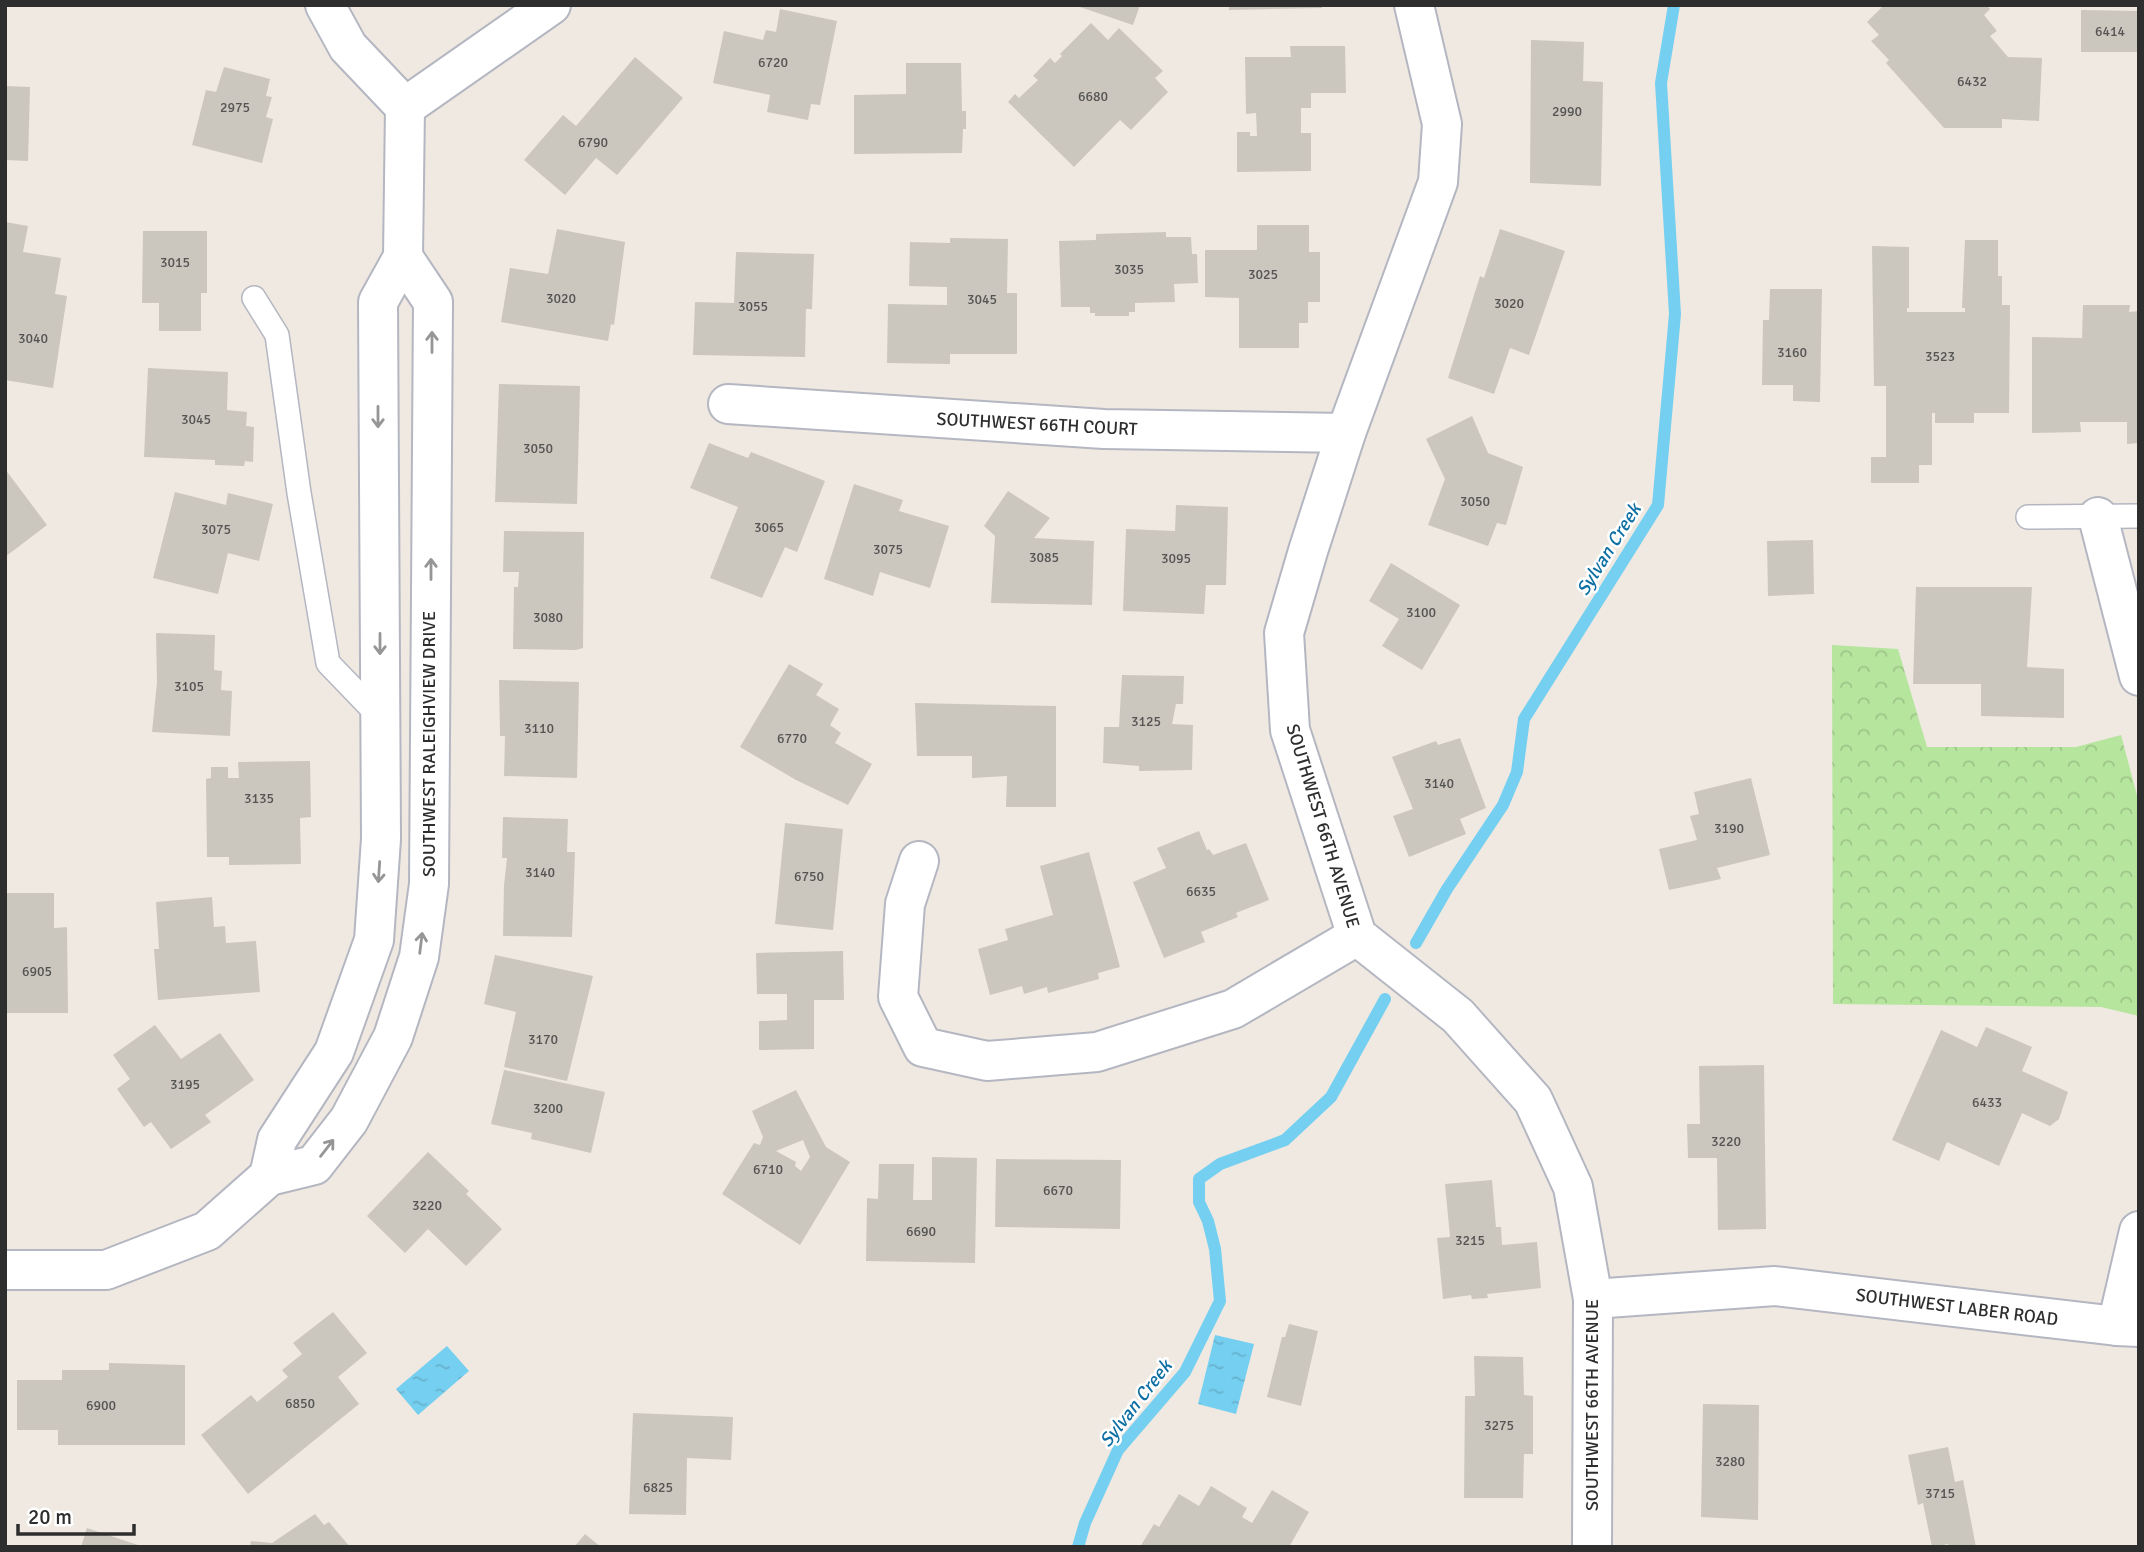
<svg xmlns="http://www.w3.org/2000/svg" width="2144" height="1552" font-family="Signika,sans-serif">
<defs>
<pattern id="forest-crowns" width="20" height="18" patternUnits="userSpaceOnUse" patternTransform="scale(1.75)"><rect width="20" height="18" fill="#b6e59e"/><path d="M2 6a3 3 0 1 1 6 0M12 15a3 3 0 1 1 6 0" fill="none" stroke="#9dc588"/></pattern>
<pattern id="water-ripples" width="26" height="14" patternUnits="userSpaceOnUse" patternTransform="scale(1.75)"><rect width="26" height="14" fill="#75cff0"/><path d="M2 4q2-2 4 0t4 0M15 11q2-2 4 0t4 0" fill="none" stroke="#66b2ce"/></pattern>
</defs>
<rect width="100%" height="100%" fill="#efe9e1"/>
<!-- forest -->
<polygon fill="url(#forest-crowns)" points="1832,645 1898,649 1927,747 2076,747 2121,735 2139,803 2139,1016 2101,1007 1833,1004"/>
<!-- water -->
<g fill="url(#water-ripples)">
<polygon points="1215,1335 1254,1344 1236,1414 1198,1404"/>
<polygon points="447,1346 469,1371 418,1415 396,1389"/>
</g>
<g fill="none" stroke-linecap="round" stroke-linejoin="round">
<!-- stream -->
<g stroke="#75cff0" stroke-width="12">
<polyline points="1416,943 1447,889 1503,805 1517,772 1524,719 1658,505 1675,314 1661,83 1674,5"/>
<polyline points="1078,1547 1085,1523 1118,1450 1185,1372 1220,1301 1215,1249 1208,1221 1199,1202 1199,1179 1220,1164 1285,1140 1331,1097 1385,999"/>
</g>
</g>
<!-- building -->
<g fill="#cbc7bf" fill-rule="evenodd">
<polygon points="1074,5 1140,5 1133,25"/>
<polygon points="1229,5 1322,5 1322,8 1229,10"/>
<polygon points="1884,5 1986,5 1990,9 1984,15 1997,31 1990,36 2008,57 2042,58 2039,121 2002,119 2002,128 1944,128 1886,63 1889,60 1871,41 1879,35 1867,22"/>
<polygon points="780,9 837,21 820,105 811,104 808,120 767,112 770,95 713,83 724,31 763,40 766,30 776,32"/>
<polygon points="2081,10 2139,11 2139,52 2081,52"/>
<polygon points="1091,23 1108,40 1119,28 1163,71 1155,78 1168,92 1131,130 1120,120 1074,167 1008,102 1015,94 1019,98 1038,80 1033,76 1050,58 1055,63 1062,56 1060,54"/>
<polygon points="1531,40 1584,42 1583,81 1603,82 1601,186 1530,183"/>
<polygon points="1290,46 1345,46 1346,93 1311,93 1311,108 1301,108 1301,133 1311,133 1311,171 1237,172 1237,132 1250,132 1250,136 1257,136 1256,113 1246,114 1245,57 1291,57"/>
<polygon points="635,57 683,98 617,175 596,158 565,195 524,160 563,115 576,126"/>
<polygon points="906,63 961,63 962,111 966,111 966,129 963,129 962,153 854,154 854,95 906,94"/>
<polygon points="224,67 270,79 266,96 272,97 266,117 273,119 262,163 192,145 206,90 216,92"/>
<polygon points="5,86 30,87 28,161 5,160"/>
<polygon points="5,222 28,226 23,252 61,258 55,294 67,296 53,388 5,380"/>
<polygon points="1257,225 1309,225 1309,252 1320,252 1320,302 1308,302 1308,323 1299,323 1299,348 1239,348 1239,298 1205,297 1205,250 1257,250"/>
<polygon points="557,229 625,242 614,325 611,324 608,341 501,322 510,268 548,274"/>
<polygon points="1500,229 1565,251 1529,355 1510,348 1494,394 1448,378 1480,276 1484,278"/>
<polygon points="143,231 207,231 207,293 201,293 201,331 159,331 159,303 142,303"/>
<polygon points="1166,232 1166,237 1191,237 1192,254 1197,254 1198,283 1174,284 1175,302 1135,303 1135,312 1129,312 1129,316 1095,316 1095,313 1090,313 1090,307 1061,307 1059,241 1096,240 1096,234"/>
<polygon points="950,238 1008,239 1007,293 1017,293 1017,354 950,354 950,364 887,363 888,304 947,305 947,287 909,286 910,242 950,243"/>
<polygon points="1965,240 1998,240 1998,276 2002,276 2002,305 2010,305 2009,413 1974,413 1974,423 1935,423 1935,413 1932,413 1932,465 1919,465 1919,483 1871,483 1871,457 1886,457 1886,386 1874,386 1872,246 1909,247 1909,308 1907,308 1907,312 1965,312 1965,308 1962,308"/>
<polygon points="736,252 814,254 812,309 806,309 805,357 693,355 695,302 734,303"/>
<polygon points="1770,289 1822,289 1820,402 1793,401 1793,385 1762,385 1763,320 1769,320"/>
<polygon points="2083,305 2130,305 2129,312 2139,311 2139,443 2127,444 2127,422 2080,422 2081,432 2032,433 2032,337 2082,338"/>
<polygon points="148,368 228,372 227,410 247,412 246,426 254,427 253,462 245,461 244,466 215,465 215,460 144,457"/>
<polygon points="499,384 580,386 577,504 495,502"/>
<polygon points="1472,416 1488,453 1523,467 1506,525 1497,523 1488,546 1428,525 1445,479 1426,439"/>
<polygon points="709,443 748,458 751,452 825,481 797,552 785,547 762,598 710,578 738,507 690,488"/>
<polygon points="5,469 47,525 5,557"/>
<polygon points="854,484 903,500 899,511 949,526 930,588 880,572 873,596 824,579"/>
<polygon points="1008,491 1050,518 1034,538 1094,541 1092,605 991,603 995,536 984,526"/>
<polygon points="175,492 226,505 228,493 273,504 259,561 228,553 218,594 153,578"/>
<polygon points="1176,505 1228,507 1226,585 1206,585 1204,614 1123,611 1126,529 1175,531"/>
<polygon points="504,531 584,532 583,648 576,650 513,649 514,587 518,587 519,572 503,572"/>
<polygon points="1813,540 1814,594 1768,596 1767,541"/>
<polygon points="1391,563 1460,605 1422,670 1382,646 1399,619 1369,601"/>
<polygon points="1916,587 2032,587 2027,667 2064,669 2064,718 1981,716 1981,684 1913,684"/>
<polygon points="156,633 215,635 214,670 222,671 221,690 232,691 230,736 152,732 157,682"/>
<polygon points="789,664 823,684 816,695 839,709 830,725 841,733 835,743 872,764 848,805 796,780 740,747"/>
<polygon points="1122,675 1184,676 1183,704 1176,704 1172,724 1193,725 1192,770 1139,771 1139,766 1103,763 1104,727 1119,727"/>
<polygon points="499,680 579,682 577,778 504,776 505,736 500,736"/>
<polygon points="915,703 1056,706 1056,807 1006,807 1007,776 972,778 972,756 917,756"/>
<polygon points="1460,738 1486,808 1460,819 1466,834 1409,857 1393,816 1413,809 1392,757 1436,741 1438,745"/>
<polygon points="310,761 311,817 300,818 301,864 229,865 229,857 207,857 206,779 211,778 211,767 228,767 228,778 239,778 238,762"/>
<polygon points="1751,778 1770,855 1717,868 1721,879 1669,890 1659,849 1697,840 1690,816 1699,814 1694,792"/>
<polygon points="503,817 568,819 567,852 575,852 572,937 503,936 504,885 507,858 502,858"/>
<polygon points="785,823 843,829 833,930 775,924"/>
<polygon points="1199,831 1207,850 1209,849 1213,855 1246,843 1269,900 1236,913 1238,917 1201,932 1205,942 1164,958 1133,882 1166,868 1157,848"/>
<polygon points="1089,852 1120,967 1098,973 1099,979 1048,993 1047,987 1024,994 1022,986 990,995 978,949 1008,940 1005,929 1053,915 1040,866"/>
<polygon points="5,893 54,893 54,928 67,927 68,1013 5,1013"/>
<polygon points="212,897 214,927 225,926 226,943 256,941 260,992 158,1000 154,949 159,949 156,902"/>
<polygon points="843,951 844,1000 814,1000 814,1049 759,1050 759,1021 787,1020 787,994 757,994 756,953"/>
<polygon points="495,955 593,976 567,1081 504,1067 516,1012 484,1004"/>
<polygon points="155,1025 181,1059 220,1033 254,1080 205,1115 211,1122 171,1149 151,1122 144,1127 117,1089 130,1079 113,1055"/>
<polygon points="1986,1027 2032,1047 2022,1071 2068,1092 2059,1119 2050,1126 2022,1113 1999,1166 1947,1142 1939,1161 1892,1140 1941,1030 1977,1047"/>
<polygon points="1764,1065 1766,1229 1718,1230 1717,1158 1688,1158 1687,1124 1700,1124 1699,1066"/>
<polygon points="504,1070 605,1092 591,1153 531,1139 532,1133 491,1124"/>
<path d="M796,1090L826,1147L850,1162L800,1245L722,1194L754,1143L760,1145L763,1137L752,1111ZM803,1140L810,1157L801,1171L795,1166L796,1162L776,1151Z"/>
<polygon points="428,1152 469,1191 466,1194 502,1229 466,1266 428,1229 405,1253 367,1216"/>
<polygon points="932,1157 977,1158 975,1263 866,1261 867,1198 878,1199 879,1164 914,1164 913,1200 932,1200"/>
<polygon points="996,1159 1121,1160 1120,1229 995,1227"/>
<polygon points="1492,1180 1496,1227 1501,1227 1502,1245 1537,1242 1541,1288 1487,1294 1488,1298 1472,1299 1471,1295 1443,1299 1437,1238 1450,1237 1445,1184"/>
<polygon points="333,1312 367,1353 338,1377 359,1404 248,1494 201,1435 251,1395 257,1402 288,1377 282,1370 302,1354 293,1343"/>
<polygon points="1289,1324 1318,1331 1301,1406 1267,1397 1282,1337 1285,1337"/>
<polygon points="1474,1356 1523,1357 1524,1395 1533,1396 1533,1454 1524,1454 1523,1498 1464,1498 1465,1396 1475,1396"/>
<polygon points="109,1363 185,1365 185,1445 58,1445 58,1430 17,1430 17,1380 62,1380 62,1370 109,1370"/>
<polygon points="1703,1404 1759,1405 1758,1520 1701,1517"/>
<polygon points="633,1413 733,1417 731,1460 687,1458 686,1515 629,1514"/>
<polygon points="1948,1447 1955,1482 1963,1480 1976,1547 1949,1547 1948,1544 1932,1547 1923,1503 1918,1505 1908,1455"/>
<polygon points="1211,1486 1247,1508 1242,1517 1252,1523 1272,1490 1309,1512 1289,1547 1140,1547 1154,1524 1159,1527 1179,1494 1199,1506"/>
<polygon points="315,1514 324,1525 329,1522 350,1547 250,1547 251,1541 272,1543"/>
<polygon points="87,1528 141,1546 141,1547 81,1547"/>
<polygon points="585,1534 601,1547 574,1547"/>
</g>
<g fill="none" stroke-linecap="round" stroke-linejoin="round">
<defs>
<g id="lane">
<polyline points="254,298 277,335 299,493 328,663 380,717"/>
<polyline points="2028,517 2139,516"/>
</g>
<g id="street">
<polyline points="1414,5 1442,124 1438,182 1346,433 1308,551 1284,633 1290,730 1357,936 1458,1016 1533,1100 1573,1187 1593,1299 1592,1547"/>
<polyline points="405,107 551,5"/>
<polyline points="728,404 1104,429 1346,433"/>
<polyline points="2098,517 2139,676"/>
<polyline points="919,861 905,904 898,997 923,1047 987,1061 1097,1052 1233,1009 1357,936"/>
<polyline points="269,1176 277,1140 334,1052 374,940 381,839 378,302 403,257 405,107 348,47 325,5"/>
<polyline points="5,1270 106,1270 207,1231 269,1176 314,1165 349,1120 393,1037 419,957 429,884 433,302 403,257"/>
<polyline points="1593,1299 1775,1286 2117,1326 2139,1327"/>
<polyline points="2117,1326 2139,1231"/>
</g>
</defs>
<!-- lane casing -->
<use href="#lane" stroke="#b4b7c1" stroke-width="26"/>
<!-- street casing -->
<use href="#street" stroke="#b4b7c1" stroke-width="42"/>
<!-- lane -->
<use href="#lane" stroke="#fff" stroke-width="23"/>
<!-- street -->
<use href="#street" stroke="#fff" stroke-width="38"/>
</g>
<!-- one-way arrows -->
<defs><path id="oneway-shaft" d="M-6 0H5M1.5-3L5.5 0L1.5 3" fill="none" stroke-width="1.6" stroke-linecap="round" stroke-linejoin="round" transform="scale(1.75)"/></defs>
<g stroke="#969696">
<use href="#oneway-shaft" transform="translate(432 342) rotate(-90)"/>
<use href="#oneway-shaft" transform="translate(378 417) rotate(90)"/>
<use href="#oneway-shaft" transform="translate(431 569) rotate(-90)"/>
<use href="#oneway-shaft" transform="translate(380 644) rotate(90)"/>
<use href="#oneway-shaft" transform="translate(379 872) rotate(94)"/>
<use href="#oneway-shaft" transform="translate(421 943) rotate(-83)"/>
<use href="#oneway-shaft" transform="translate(327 1148) rotate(-52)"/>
</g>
<g text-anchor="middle" stroke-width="5" stroke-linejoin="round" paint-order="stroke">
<!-- number labels -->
<g font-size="14" fill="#555452">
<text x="2110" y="36">6414</text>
<text x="773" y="67">6720</text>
<text x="1972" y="86">6432</text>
<text x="1093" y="101">6680</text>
<text x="235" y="112">2975</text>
<text x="1567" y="116">2990</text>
<text x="593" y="147">6790</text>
<text x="175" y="267">3015</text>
<text x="1129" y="274">3035</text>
<text x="1263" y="279">3025</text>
<text x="561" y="303">3020</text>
<text x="982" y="304">3045</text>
<text x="1509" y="308">3020</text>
<text x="753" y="311">3055</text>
<text x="33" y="343">3040</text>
<text x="1792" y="357">3160</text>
<text x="1940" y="361">3523</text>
<text x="196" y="424">3045</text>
<text x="538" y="453">3050</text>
<text x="1475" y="506">3050</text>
<text x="769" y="532">3065</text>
<text x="216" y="534">3075</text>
<text x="888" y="554">3075</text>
<text x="1044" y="562">3085</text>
<text x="1176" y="563">3095</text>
<text x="1421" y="617">3100</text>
<text x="548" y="622">3080</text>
<text x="189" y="691">3105</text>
<text x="1146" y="726">3125</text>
<text x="539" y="733">3110</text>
<text x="792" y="743">6770</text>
<text x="1439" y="788">3140</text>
<text x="259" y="803">3135</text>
<text x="1729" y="833">3190</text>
<text x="540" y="877">3140</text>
<text x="809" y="881">6750</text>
<text x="1201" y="896">6635</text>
<text x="37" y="976">6905</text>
<text x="543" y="1044">3170</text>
<text x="185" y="1089">3195</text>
<text x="1987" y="1107">6433</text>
<text x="548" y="1113">3200</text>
<text x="1726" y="1146">3220</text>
<text x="768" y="1174">6710</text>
<text x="1058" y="1195">6670</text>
<text x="427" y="1210">3220</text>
<text x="921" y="1236">6690</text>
<text x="1470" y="1245">3215</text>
<text x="300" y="1408">6850</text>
<text x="101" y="1410">6900</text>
<text x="1499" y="1430">3275</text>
<text x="1730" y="1466">3280</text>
<text x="658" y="1492">6825</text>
<text x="1940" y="1498">3715</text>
</g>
<!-- street labels -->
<g font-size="18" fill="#2e2e2e" stroke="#fff">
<text transform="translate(1037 424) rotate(3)" y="6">SOUTHWEST 66TH COURT</text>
<text transform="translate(429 744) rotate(-90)" y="6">SOUTHWEST RALEIGHVIEW DRIVE</text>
<text transform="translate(1323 826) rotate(73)" y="6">SOUTHWEST 66TH AVENUE</text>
<text transform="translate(1957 1307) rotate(7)" y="6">SOUTHWEST LABER ROAD</text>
<text transform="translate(1592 1405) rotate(-90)" y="6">SOUTHWEST 66TH AVENUE</text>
</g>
<!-- water labels -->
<g font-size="19" font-style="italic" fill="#0d6fa3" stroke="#fff">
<text transform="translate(1608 549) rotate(-58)" y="7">Sylvan Creek</text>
<text transform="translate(1135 1403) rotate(-52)" y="7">Sylvan Creek</text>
</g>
</g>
<!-- border -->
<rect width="2144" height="1552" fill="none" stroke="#2e2e2e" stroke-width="14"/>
<!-- scale -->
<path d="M18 1524v10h116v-10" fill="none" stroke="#2e2e2e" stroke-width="3.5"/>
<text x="28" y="1524" font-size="21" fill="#2e2e2e" stroke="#ffffff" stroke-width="5" paint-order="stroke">20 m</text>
</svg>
